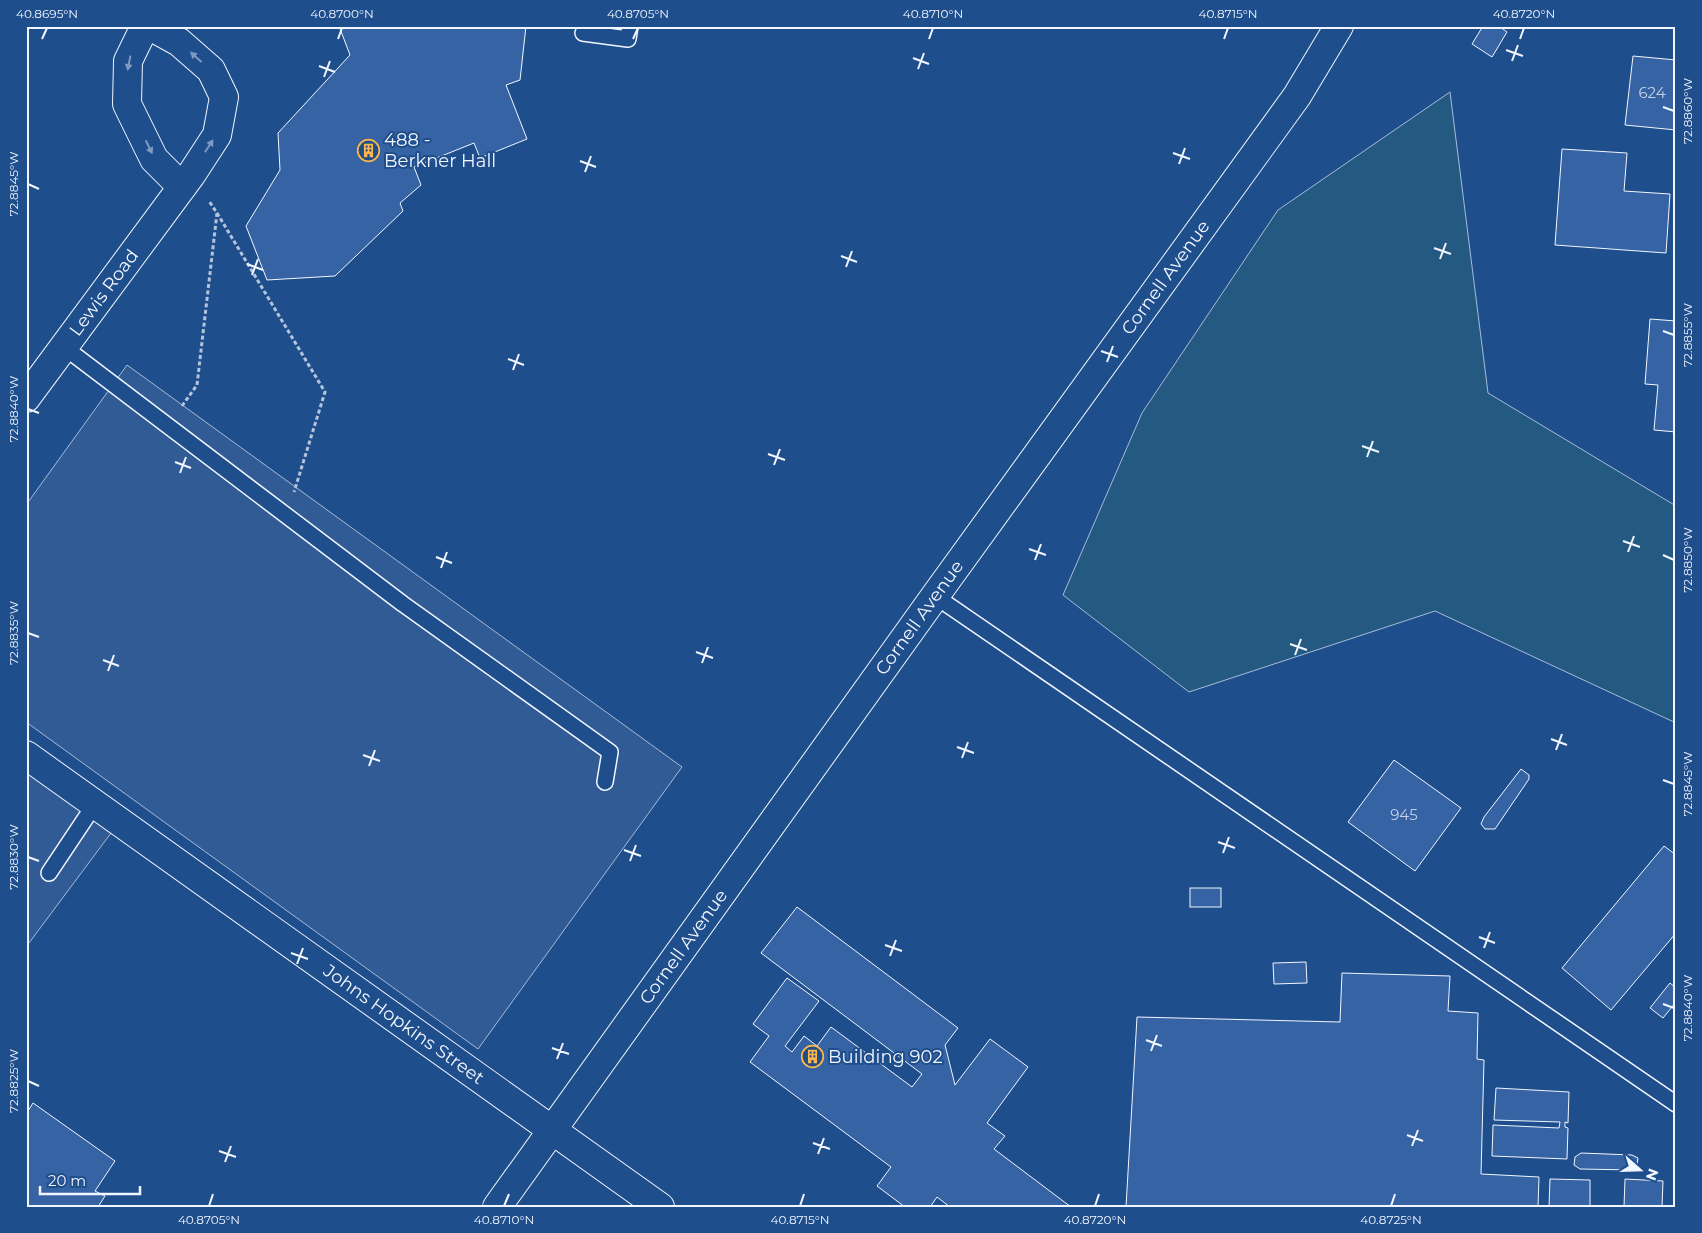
<svg xmlns="http://www.w3.org/2000/svg" width="1702" height="1233" font-family="Montserrat,sans-serif">
<rect width="100%" height="100%" fill="#1f4e8c"/>
<!-- green -->
<polygon fill="#245a82" stroke="#a8bbd7" points="1450,92 1488,393 1676,506 1676,723 1435,611 1189,692 1063,595 1142,413 1278,210"/>
<!-- parking -->
<g fill="#305b95" stroke="#a8bbd7">
<polygon points="127,365 682,767 478,1049 26,722 26,505"/>
<polygon points="26,755 120,821 26,947"/>
</g>
<!-- building -->
<g fill="#3563a3" stroke="#f2f6ff">
<polygon points="339,26 526,26 520,80 506,85 527,139 480,158 474,143 414,167 421,185 400,203 403,211 335,276 267,280 246,226 280,170 278,133 350,55"/>
<polygon points="1483,26 1499,26 1507,32 1492,57 1472,44"/>
<polygon points="1633,56 1676,60 1676,130 1625,125"/>
<polygon points="1562,149 1627,153 1624,191 1670,194 1666,253 1555,245"/>
<polygon points="1650,319 1676,321 1676,432 1654,430 1658,385 1645,384"/>
<polygon points="1394,760 1461,808 1415,871 1348,822"/>
<polygon points="1521,769 1529,775 1529,779 1495,829 1485,829 1481,824 1484,817"/>
<polygon points="1664,846 1676,855 1676,933 1611,1010 1562,968"/>
<rect x="1190" y="888" width="31" height="19"/>
<polygon points="797,907 958,1028 945,1045 955,1085 990,1039 1028,1067 987,1123 1005,1136 994,1149 1071,1207 950,1207 937,1197 930,1207 905,1207 877,1186 891,1167 750,1062 769,1036 753,1024 787,978 819,1001 785,1046 792,1052 804,1036 817,1046 831,1027 912,1087 922,1074 761,953"/>
<polygon points="1306,962 1307,983 1274,984 1273,963"/>
<polygon points="1342,973 1450,976 1448,1011 1478,1013 1477,1059 1484,1060 1481,1174 1539,1177 1538,1207 1126,1207 1137,1017 1340,1022"/>
<polygon points="1670,983 1676,988 1676,1002 1663,1018 1650,1008"/>
<polygon points="1496,1088 1569,1092 1568,1123 1565,1122 1565,1127 1568,1128 1567,1159 1492,1156 1493,1125 1559,1128 1560,1122 1494,1120"/>
<polygon points="33,1103 115,1161 95,1191 105,1196 98,1207 26,1207 26,1114"/>
<polygon points="1581,1153 1632,1155 1638,1158 1637,1165 1633,1170 1580,1169 1574,1165 1575,1157"/>
<polygon points="1550,1179 1590,1180 1590,1207 1549,1207"/>
<polygon points="1625,1179 1663,1181 1662,1207 1624,1207"/>
</g>
<g fill="none" stroke-linecap="round" stroke-linejoin="round">
<defs>
<g id="lane">
<polyline points="583,33 628,39 630,26"/>
<polyline points="64,347 403,604 610,752 605,782"/>
<polyline points="935,596 1676,1104"/>
<polyline points="49,873 95,804"/>
</g>
<g id="street">
<polyline points="145,26 128,61 127,104 154,159 182,187"/>
<path id="s1" d="M26,398L191,175L217,135L224,97L211,70L179,42L150,26"/>
<path id="s2" d="M26,755L660,1207"/>
<path id="s3" d="M497,1207L935,596L1297,96L1339,26"/>
</g>
</defs>
<!-- lane casing -->
<use href="#lane" stroke="#f2f6ff" stroke-width="18"/>
<!-- street casing -->
<use href="#street" stroke="#f2f6ff" stroke-width="30"/>
<!-- path -->
<g stroke="#b3c4dc" stroke-width="3" stroke-dasharray="4 2.5" stroke-linecap="butt">
<polyline points="217,213 325,392 294,492"/>
<polyline points="182,406 197,385 217,213 209,201"/>
</g>
<!-- lane -->
<use href="#lane" stroke="#1f4e8c" stroke-width="15"/>
<!-- street -->
<use href="#street" stroke="#1f4e8c" stroke-width="28"/>
</g>
<!-- one-way arrows -->
<defs><path id="oneway-solid" d="M-6-.8H1V-3.2L6.5 0L1 3.2V.8H-6Z" transform="scale(1.25)"/></defs>
<g fill="#7e9ac0">
<use href="#oneway-solid" transform="translate(196 57) rotate(-138)"/>
<use href="#oneway-solid" transform="translate(129 63) rotate(101)"/>
<use href="#oneway-solid" transform="translate(209 146) rotate(-57)"/>
<use href="#oneway-solid" transform="translate(149 147) rotate(64)"/>
</g>
<!-- ticks -->
<path fill="none" stroke="#f2f6ff" stroke-width="2" d="M42,39L47,28M338,39L342,28M633,39L638,28M929,39L933,28M1224,39L1228,28M1520,39L1524,28M1506,50L1523,56M913,58L929,64M1512,61L1518,45M319,66L335,72M918,69L924,53M324,77L330,61M1663,107L1674,111M1173,153L1190,159M580,161L596,167M1179,164L1185,148M585,172L591,156M28,184L39,189M1434,248L1451,254M841,256L857,262M1440,259L1446,243M247,264L263,270M846,267L852,251M252,275L258,259M1663,331L1674,335M1101,351L1118,357M508,359L524,365M1107,362L1113,346M513,370L519,354M28,409L39,413M1362,446L1379,452M768,454L785,460M1367,457L1373,441M175,462L191,468M774,465L780,449M180,473L186,457M1623,541L1640,547M1029,549L1046,555M1628,552L1634,536M1663,555L1674,560M436,557L452,563M1035,560L1041,544M441,568L447,552M28,633L39,637M1290,644L1307,650M696,652L713,658M1295,655L1301,639M103,660L119,666M702,663L708,647M108,671L114,655M1551,739L1567,745M957,747L974,753M1556,750L1562,734M363,755L380,761M962,758L968,742M369,766L375,750M1663,780L1674,784M1218,842L1235,848M624,850L641,856M1223,853L1229,837M28,857L39,861M630,861L636,845M1479,937L1495,943M885,945L902,951M1484,948L1490,932M291,953L308,959M890,956L896,940M297,964L303,948M1663,1004L1674,1008M1146,1040L1162,1046M552,1048L569,1054M1151,1051L1157,1035M557,1059L563,1043M28,1081L39,1086M1407,1135L1423,1141M813,1143L830,1149M1412,1146L1418,1130M219,1151L236,1157M818,1154L824,1138M225,1162L231,1146M209,1206L213,1194M504,1206L509,1194M800,1206L804,1194M1095,1206L1099,1194M1391,1206L1395,1194"/>
<!-- icons -->
<defs>
<symbol id="building-ring" viewBox="-11 -11 22 22"><circle r="9.5" fill="#1f4e8c" stroke="#ffb74d" stroke-width="1.5"/><path d="M-4-6H4V6H1V3H-1V6H-4ZM-2.5-4.3h1.7v1.8h-1.7ZM.8-4.3h1.7v1.8H.8ZM-2.5-1h1.7V.8h-1.7ZM.8-1h1.7V.8H.8Z" fill="#ffb74d"/></symbol>
</defs>
<g fill-rule="evenodd">
<use href="#building-ring" x="356" y="138" width="25" height="25"/>
<use href="#building-ring" x="800" y="1044" width="25" height="25"/>
</g>
<g text-anchor="middle" stroke-width="4" stroke-linejoin="round" paint-order="stroke">
<!-- number labels -->
<g font-size="15" fill="#c3d1e8">
<text x="1652" y="98">624</text>
<text x="1404" y="820">945</text>
</g>
<!-- poi labels -->
<g font-size="18" fill="#f2f6ff" stroke="#1f4e8c" text-anchor="start">
<text x="384" y="146">488 -<tspan x="384" dy="21">Berkner Hall</tspan></text>
<text x="828" y="1063">Building 902</text>
</g>
<!-- street labels -->
<g font-size="18" fill="#f2f6ff" stroke="#1f4e8c">
<text dy="6" stroke="none"><textPath href="#s3" startOffset="1145">Cornell Avenue</textPath></text>
<text dy="6" stroke="none"><textPath href="#s1" startOffset="131">Lewis Road</textPath></text>
<text dy="6" stroke="none"><textPath href="#s3" startOffset="725">Cornell Avenue</textPath></text>
<text dy="6" stroke="none"><textPath href="#s3" startOffset="320">Cornell Avenue</textPath></text>
<text dy="6" stroke="none"><textPath href="#s2" startOffset="464">Johns Hopkins Street</textPath></text>
</g>
</g>
<!-- border -->
<rect width="1702" height="1233" fill="none" stroke="#1f4e8c" stroke-width="55"/>
<!-- north arrow -->
<g transform="translate(1640 1170) rotate(110)" stroke="#1f4e8c" stroke-width="4" paint-order="stroke">
<path d="M0-4L9 19L0 12L-9 19Z" fill="#f2f6ff"/>
<text y="-8" font-size="14" font-weight="bold" text-anchor="middle" fill="#f2f6ff">N</text>
</g>
<!-- scale -->
<path d="M40 1186v8h100v-8" fill="none" stroke="#f2f6ff" stroke-width="2.5"/>
<text x="48" y="1186" font-size="15" fill="#f2f6ff" stroke="#1f4e8c" stroke-width="4" paint-order="stroke">20 m</text>
<rect x="28" y="28" width="1646" height="1178" fill="none" stroke="#f2f6ff" stroke-width="2"/>
<g font-size="12" text-anchor="middle" fill="#f2f6ff">
<text x="47" y="18">40.8695°N</text>
<text x="342" y="18">40.8700°N</text>
<text x="638" y="18">40.8705°N</text>
<text x="933" y="18">40.8710°N</text>
<text x="1228" y="18">40.8715°N</text>
<text x="1524" y="18">40.8720°N</text>
<text transform="translate(1688 111) rotate(-90)" y="4">72.8860°W</text>
<text transform="translate(14 184) rotate(-90)" y="4">72.8845°W</text>
<text transform="translate(1688 335) rotate(-90)" y="4">72.8855°W</text>
<text transform="translate(14 409) rotate(-90)" y="4">72.8840°W</text>
<text transform="translate(1688 560) rotate(-90)" y="4">72.8850°W</text>
<text transform="translate(14 633) rotate(-90)" y="4">72.8835°W</text>
<text transform="translate(1688 784) rotate(-90)" y="4">72.8845°W</text>
<text transform="translate(14 857) rotate(-90)" y="4">72.8830°W</text>
<text transform="translate(1688 1008) rotate(-90)" y="4">72.8840°W</text>
<text transform="translate(14 1081) rotate(-90)" y="4">72.8825°W</text>
<text x="209" y="1224">40.8705°N</text>
<text x="504" y="1224">40.8710°N</text>
<text x="800" y="1224">40.8715°N</text>
<text x="1095" y="1224">40.8720°N</text>
<text x="1391" y="1224">40.8725°N</text>
</g>
</svg>
